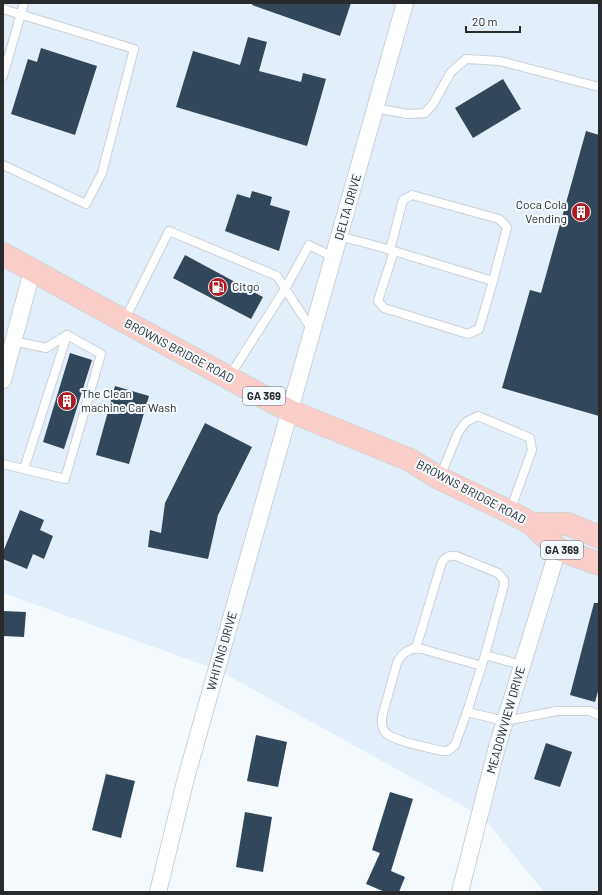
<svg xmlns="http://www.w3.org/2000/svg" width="602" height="895" font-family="Barlow,sans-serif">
<rect width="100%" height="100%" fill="#f5fafe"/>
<!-- built -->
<polygon fill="#e2eef9" points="3,3 599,3 599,892 544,892 483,817 218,670 3,593"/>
<!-- building -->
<g fill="#32475a">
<polygon points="253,3 351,3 340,36 252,5"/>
<polygon points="248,37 267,42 259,71 301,82 303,73 326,79 307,146 176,107 193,51 240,65"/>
<polygon points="41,48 97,66 75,135 11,114 28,59 37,62"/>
<polygon points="503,79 521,109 473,138 455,108"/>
<polygon points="586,131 599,135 599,416 502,388 530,290 541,293"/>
<polygon points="252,191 272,197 270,205 290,211 279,251 225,231 237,194 250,198"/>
<polygon points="185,255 263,297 251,319 173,278"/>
<polygon points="70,353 92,360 64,449 43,442"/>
<polygon points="115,386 149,396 129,464 96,455"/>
<polygon points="205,423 252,447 218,515 208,559 148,547 150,530 161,533 165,503"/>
<polygon points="20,510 44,520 40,530 53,536 44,559 33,554 27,569 3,559 3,552"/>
<polygon points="594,603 599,603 599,688 595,702 570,695"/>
<polygon points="3,611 26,612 24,637 3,636"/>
<polygon points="256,735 287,742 278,787 247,781"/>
<polygon points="546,743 572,752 560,787 534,779"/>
<polygon points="106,774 135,781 121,838 92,830"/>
<polygon points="390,792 413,799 391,871 405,877 399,892 385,892 366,884 380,853 372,850"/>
<polygon points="245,812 272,817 263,872 236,867"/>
</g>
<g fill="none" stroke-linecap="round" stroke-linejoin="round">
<defs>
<g id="service">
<polyline points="3,9 134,49 102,173 86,204 3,165"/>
<polyline points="3,76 24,3"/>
<polyline points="375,108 408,114 425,113 433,104 451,72 466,59 500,61 599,87"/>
<polyline points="339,236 384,248 493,281 479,329 468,334 384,308 378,301 394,251"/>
<polyline points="390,250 403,200 412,195 499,219 507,227 493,281"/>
<polyline points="125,319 169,231 277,276 312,330"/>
<polyline points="229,377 285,289 309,245 333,257"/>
<polyline points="3,464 65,479 101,354 67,335 46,348 13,341"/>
<polyline points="24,469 67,335"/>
<polyline points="440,477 458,433 466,422 478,416 530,438 532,450 510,511"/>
<path d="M416,648L441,565C444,557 448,555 456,556L498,573L504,580V585L485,655"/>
<polyline points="522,665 485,655 467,712 505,721 557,711 590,711 599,715"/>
<path d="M467,712L455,745L448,751H443C430,748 392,741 385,732C381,727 382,722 382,717L397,663C401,653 411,647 422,649L482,666"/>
</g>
<g id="minor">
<polyline points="3,380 32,271"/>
<polyline points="158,892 186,778 405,3"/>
<polyline points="460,892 497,747 558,549"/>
</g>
<g id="primary">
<polyline points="3,254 124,321 290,411 410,460 439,478 510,512 532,524 558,549 599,564"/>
<polyline points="532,524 568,524 599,537"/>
</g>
</defs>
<!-- service casing -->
<use href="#service" stroke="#cbd1d7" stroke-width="10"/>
<!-- minor casing -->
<use href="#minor" stroke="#cbd1d7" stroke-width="18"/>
<!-- primary casing -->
<use href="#primary" stroke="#d4d4d5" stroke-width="24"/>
<!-- service -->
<use href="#service" stroke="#fff" stroke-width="8"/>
<!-- minor -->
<use href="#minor" stroke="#fff" stroke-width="16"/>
<!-- primary -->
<use href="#primary" stroke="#fbceca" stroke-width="22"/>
</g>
<!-- icons -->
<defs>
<symbol id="building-disc" viewBox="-11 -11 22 22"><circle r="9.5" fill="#ad1a22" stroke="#f5fafe"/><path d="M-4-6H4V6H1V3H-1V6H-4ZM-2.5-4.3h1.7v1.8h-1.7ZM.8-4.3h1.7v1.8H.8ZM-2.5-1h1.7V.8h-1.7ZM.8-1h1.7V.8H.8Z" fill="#fff"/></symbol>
<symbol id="fuel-disc" viewBox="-11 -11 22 22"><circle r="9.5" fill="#ad1a22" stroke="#f5fafe"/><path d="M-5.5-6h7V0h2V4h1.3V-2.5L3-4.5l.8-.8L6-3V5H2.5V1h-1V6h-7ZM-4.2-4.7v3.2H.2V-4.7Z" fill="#fff"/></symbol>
</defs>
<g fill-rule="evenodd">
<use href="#building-disc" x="570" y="201" width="22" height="22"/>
<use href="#fuel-disc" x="207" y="276" width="22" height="22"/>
<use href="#building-disc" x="56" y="390" width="22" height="22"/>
</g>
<g text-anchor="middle" stroke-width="4" stroke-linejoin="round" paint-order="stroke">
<!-- shield labels -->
<g fill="#f5fafe" stroke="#66686b" stroke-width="1">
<rect x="243" y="387" width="42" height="18" rx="3"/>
<rect x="541" y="541" width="42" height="18" rx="3"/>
</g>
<g font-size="11" font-weight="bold" fill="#282a2c">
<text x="264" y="400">GA 369</text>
<text x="562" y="554">GA 369</text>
</g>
<!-- poi labels -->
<g font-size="12" fill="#282a2c" stroke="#f5fafe" text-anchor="start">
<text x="567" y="209" text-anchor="end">Coca Cola<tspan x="567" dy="14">Vending</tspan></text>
<text x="232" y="291">Citgo</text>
<text x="81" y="398">The Clean<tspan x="81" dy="14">machine Car Wash</tspan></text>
</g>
<!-- street labels -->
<g font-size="12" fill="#282a2c" stroke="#f5fafe">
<text transform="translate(348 207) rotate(-74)" y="4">DELTA DRIVE</text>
<text transform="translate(179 351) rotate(28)" y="4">BROWNS BRIDGE ROAD</text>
<text transform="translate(471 492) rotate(28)" y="4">BROWNS BRIDGE ROAD</text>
<text transform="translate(222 651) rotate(-74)" y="4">WHITING DRIVE</text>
<text transform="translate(506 720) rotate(-74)" y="4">MEADOWVIEW DRIVE</text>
</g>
</g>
<!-- border -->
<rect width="602" height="895" fill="none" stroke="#282a2c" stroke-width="8"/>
<!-- scale -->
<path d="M466 26v6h54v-6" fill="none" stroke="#282a2c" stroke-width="2"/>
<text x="472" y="26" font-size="12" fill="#282a2c" stroke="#f5fafe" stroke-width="3" paint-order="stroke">20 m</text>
</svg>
